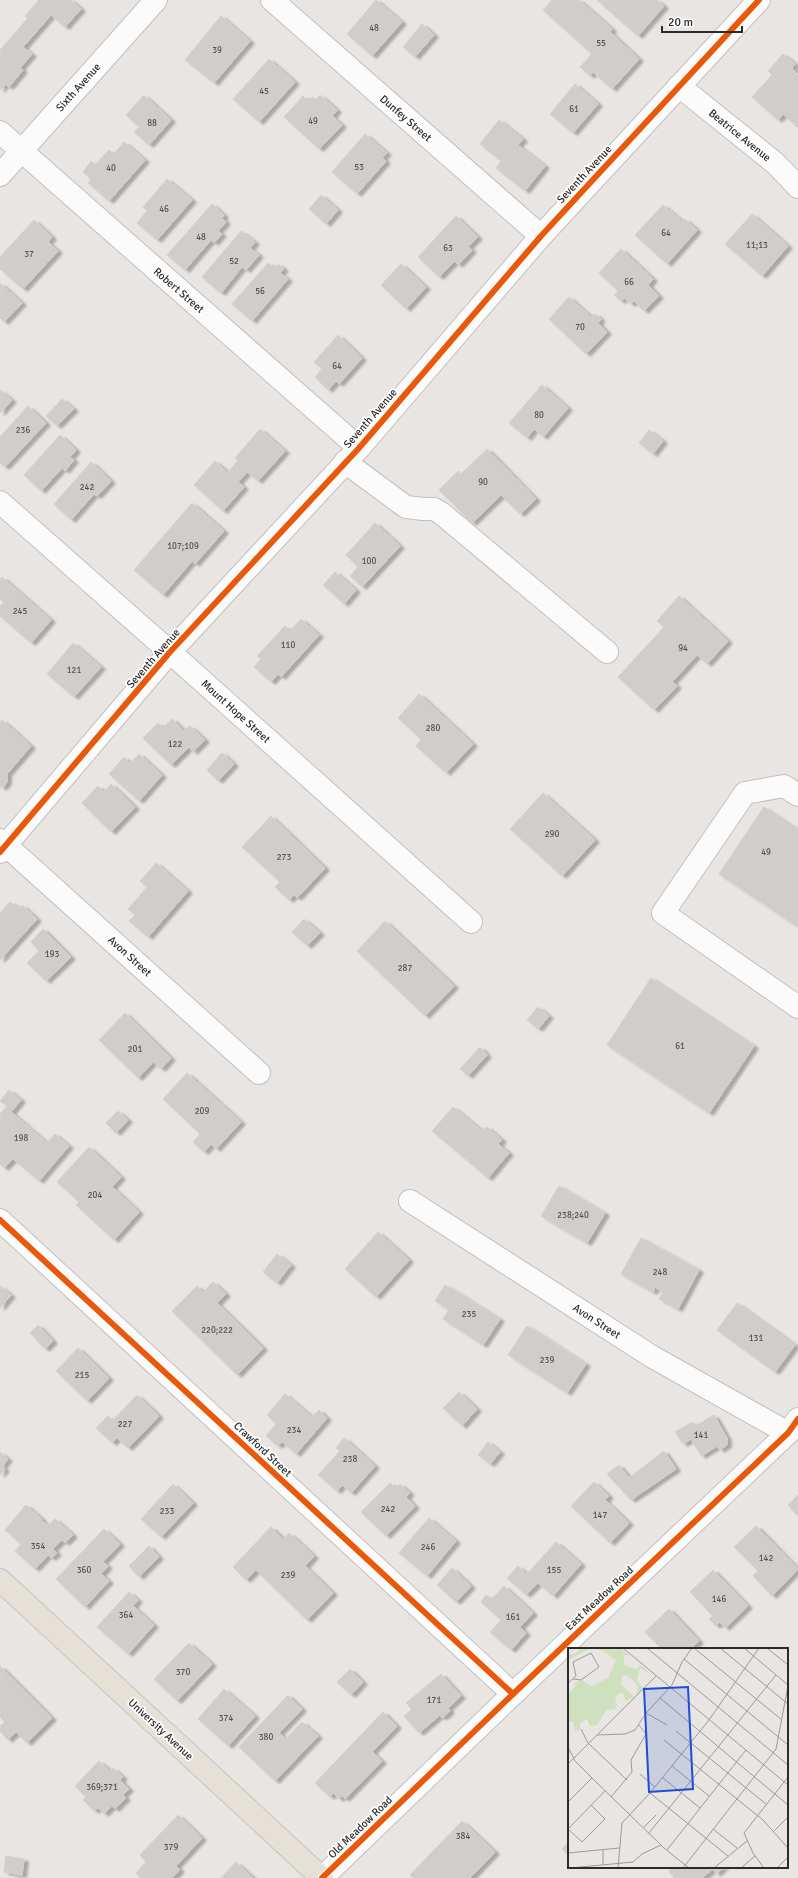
<svg xmlns="http://www.w3.org/2000/svg" width="798" height="1878" font-family="Signika,sans-serif">
<defs>
<filter id="shadow"><feDropShadow dx="4.5" dy="2.5" stdDeviation="1" flood-color="#0004"/></filter>
</defs>
<rect width="100%" height="100%" fill="#e8e5e2"/>
<!-- building -->
<g fill="#d0cdcb" stroke="#d3d1ce" filter="url(#shadow)">
<polygon points="39,0 71,0 81,9 65,27 51,15 23,47 32,54 20,68 23,70 9,87 5,84 0,90 0,50 28,18 25,16"/>
<polygon points="376,0 402,22 372,56 347,34"/>
<polygon points="552,0 579,0 612,29 610,32 639,59 612,89 593,72 590,76 580,67 592,54 543,10"/>
<polygon points="597,0 657,0 664,6 638,36"/>
<polygon points="221,16 250,41 214,83 185,60"/>
<polygon points="422,24 434,35 415,57 403,47"/>
<polygon points="783,54 795,64 792,68 798,74 798,123 796,126 783,114 778,120 752,97 772,75 768,71"/>
<polygon points="269,59 295,82 259,122 233,99"/>
<polygon points="575,84 598,104 573,133 550,114"/>
<polygon points="144,95 171,120 149,145 134,132 139,127 126,115"/>
<polygon points="320,95 337,110 332,116 342,125 319,149 284,117 303,96 308,101 312,97 316,100"/>
<polygon points="499,120 523,139 518,145 545,166 525,191 496,168 501,161 480,144"/>
<polygon points="365,134 387,153 382,158 386,161 357,194 332,172"/>
<polygon points="124,142 145,160 109,201 88,183 91,179 83,172 91,161 95,165 109,150 114,154"/>
<polygon points="167,179 192,200 157,240 137,223 147,211 143,207"/>
<polygon points="321,195 338,210 326,224 309,209"/>
<polygon points="212,204 224,215 222,218 226,222 218,231 222,234 214,243 211,240 185,270 167,255"/>
<polygon points="663,205 683,222 685,219 697,230 667,264 635,235"/>
<polygon points="752,214 788,246 762,276 725,244"/>
<polygon points="456,216 478,237 468,247 472,250 458,265 455,261 439,277 418,257"/>
<polygon points="34,220 52,237 48,242 58,251 23,289 0,269 0,257"/>
<polygon points="241,231 255,242 250,248 259,255 246,270 242,267 221,293 202,277"/>
<polygon points="621,249 653,279 648,285 659,296 644,311 634,301 631,304 624,298 621,301 614,295 618,291 599,273"/>
<polygon points="268,263 274,268 278,264 284,269 280,273 288,279 252,321 232,304"/>
<polygon points="401,264 426,287 406,309 381,285"/>
<polygon points="0,283 22,303 4,322 0,318"/>
<polygon points="569,297 591,317 595,314 601,319 598,323 607,332 586,354 549,319"/>
<polygon points="338,335 362,358 339,384 336,381 328,390 315,377 322,369 314,362"/>
<polygon points="542,385 568,408 543,437 534,429 527,438 509,423"/>
<polygon points="0,390 12,400 0,413"/>
<polygon points="62,399 74,409 57,426 46,416"/>
<polygon points="28,406 46,423 5,467 0,463 0,437"/>
<polygon points="260,429 285,451 258,481 247,472 238,482 244,487 223,511 194,485 215,461 228,473 238,460 235,458"/>
<polygon points="649,430 663,441 653,454 639,443"/>
<polygon points="60,435 76,450 70,457 74,460 65,471 62,468 41,491 24,475"/>
<polygon points="487,449 536,499 520,514 501,495 472,523 439,490 458,471 461,474"/>
<polygon points="91,462 111,481 97,496 94,494 71,520 54,504"/>
<polygon points="192,503 224,531 195,564 192,561 163,595 134,570"/>
<polygon points="375,523 400,546 362,587 350,576 358,567 346,555"/>
<polygon points="335,572 356,590 344,604 323,585"/>
<polygon points="2,577 51,620 31,643 0,616 0,606 4,602 0,599 0,580"/>
<polygon points="679,596 728,641 707,664 697,655 672,682 677,686 654,710 618,677 664,627 657,621"/>
<polygon points="301,619 319,635 281,677 278,674 271,682 254,667 261,659 257,656 285,626 290,631"/>
<polygon points="73,643 101,667 74,697 47,674"/>
<polygon points="419,694 473,744 446,773 416,746 421,739 398,718"/>
<polygon points="172,719 184,731 190,726 205,740 193,752 189,747 171,765 143,738 158,723 163,728"/>
<polygon points="2,720 31,746 7,774 7,782 3,787 0,787 0,722"/>
<polygon points="222,753 234,764 218,781 207,770"/>
<polygon points="139,754 162,775 139,801 109,774 124,757 130,764"/>
<polygon points="111,784 135,807 111,832 82,803 98,786 104,792"/>
<polygon points="543,793 595,840 562,876 510,829"/>
<polygon points="764,807 798,830 798,927 719,874"/>
<polygon points="271,816 325,868 297,898 294,895 289,900 275,887 280,882 242,847"/>
<polygon points="156,863 188,891 148,937 129,921 135,915 128,909 147,887 140,881"/>
<polygon points="10,902 19,909 22,905 37,919 0,960 0,913"/>
<polygon points="304,919 320,933 307,946 292,932"/>
<polygon points="385,921 454,986 425,1016 357,951"/>
<polygon points="43,929 71,957 46,981 27,963 39,951 31,942"/>
<polygon points="651,978 754,1046 709,1113 607,1045"/>
<polygon points="538,1007 549,1016 538,1029 527,1020"/>
<polygon points="125,1013 171,1058 161,1069 153,1062 138,1078 99,1040"/>
<polygon points="480,1047 487,1055 468,1076 460,1069"/>
<polygon points="187,1073 241,1122 216,1149 211,1144 204,1152 193,1142 200,1134 163,1099"/>
<polygon points="9,1090 21,1100 11,1112 47,1143 55,1134 69,1146 39,1181 13,1159 4,1168 0,1164 0,1114 7,1106 0,1101"/>
<polygon points="453,1107 482,1131 487,1127 502,1140 498,1144 509,1153 488,1178 432,1131"/>
<polygon points="118,1111 128,1120 116,1133 106,1123"/>
<polygon points="89,1147 121,1177 112,1187 139,1212 114,1240 76,1205 79,1202 57,1182"/>
<polygon points="559,1186 605,1213 587,1243 541,1216"/>
<polygon points="378,1232 409,1260 376,1297 345,1269"/>
<polygon points="641,1238 699,1270 678,1309 659,1299 663,1292 655,1287 653,1292 621,1274"/>
<polygon points="277,1254 291,1265 277,1283 263,1272"/>
<polygon points="213,1282 226,1294 217,1303 263,1348 237,1375 172,1311 197,1286 203,1292"/>
<polygon points="445,1285 500,1319 483,1345 443,1319 449,1309 435,1301"/>
<polygon points="0,1286 11,1295 0,1308"/>
<polygon points="737,1303 795,1345 775,1372 717,1330"/>
<polygon points="38,1325 53,1341 45,1349 30,1333"/>
<polygon points="527,1326 586,1364 567,1393 508,1355"/>
<polygon points="78,1348 109,1378 87,1401 56,1371"/>
<polygon points="459,1392 477,1409 462,1426 443,1408"/>
<polygon points="285,1394 312,1417 319,1410 327,1418 296,1454 282,1442 278,1446 266,1436 276,1424 267,1415"/>
<polygon points="137,1395 159,1416 128,1448 117,1438 112,1443 96,1428 108,1416 112,1421"/>
<polygon points="714,1415 727,1438 727,1445 720,1450 717,1446 701,1456 691,1439 683,1444 675,1432 692,1422 695,1426"/>
<polygon points="344,1438 375,1466 351,1493 342,1485 337,1491 318,1475 340,1451 336,1448"/>
<polygon points="488,1442 500,1452 490,1464 478,1455"/>
<polygon points="664,1451 676,1469 631,1500 607,1474 619,1465 629,1478"/>
<polygon points="0,1452 8,1459 2,1466 5,1469 0,1475"/>
<polygon points="594,1482 609,1496 605,1500 629,1523 610,1543 571,1506"/>
<polygon points="390,1483 396,1488 400,1484 410,1493 406,1497 415,1506 386,1536 361,1512"/>
<polygon points="173,1484 193,1503 161,1537 141,1519"/>
<polygon points="798,1495 798,1516 788,1505"/>
<polygon points="26,1505 42,1519 21,1544 5,1530"/>
<polygon points="429,1518 456,1541 427,1576 399,1553"/>
<polygon points="55,1519 73,1535 65,1543 62,1540 53,1549 57,1553 51,1558 48,1555 35,1569 15,1551 42,1521 48,1526"/>
<polygon points="756,1526 798,1569 772,1596 753,1576 758,1571 734,1547"/>
<polygon points="271,1527 283,1539 289,1533 314,1556 305,1566 333,1593 307,1620 256,1570 246,1580 233,1567"/>
<polygon points="104,1529 120,1544 103,1562 108,1566 101,1574 109,1581 85,1607 56,1579"/>
<polygon points="556,1542 581,1564 553,1596 538,1583 526,1595 507,1578 518,1566 527,1574"/>
<polygon points="149,1546 159,1557 139,1577 129,1566"/>
<polygon points="452,1568 471,1586 456,1602 437,1585"/>
<polygon points="713,1570 748,1606 725,1628 720,1622 716,1626 709,1619 713,1616 690,1592"/>
<polygon points="504,1586 533,1613 520,1627 526,1633 511,1650 490,1632 501,1620 481,1602 486,1595 492,1599"/>
<polygon points="129,1592 138,1600 133,1606 154,1625 128,1654 97,1627"/>
<polygon points="669,1609 699,1641 691,1649 662,1649 645,1632"/>
<polygon points="189,1643 212,1664 177,1701 154,1679"/>
<polygon points="0,1666 52,1718 27,1743 16,1732 8,1740 0,1731 0,1726 5,1722 0,1717"/>
<polygon points="350,1669 363,1682 351,1695 337,1682"/>
<polygon points="441,1674 461,1696 448,1708 450,1711 442,1718 440,1715 419,1733 404,1716 412,1709 406,1703"/>
<polygon points="224,1689 255,1716 228,1746 198,1719"/>
<polygon points="288,1695 302,1709 279,1733 286,1739 302,1722 318,1736 275,1781 239,1747"/>
<polygon points="383,1712 397,1726 372,1752 382,1761 345,1799 342,1796 339,1799 333,1793 330,1797 315,1783"/>
<polygon points="99,1761 110,1771 113,1768 123,1777 120,1780 129,1789 123,1795 126,1798 115,1809 112,1806 104,1814 98,1808 94,1811 83,1800 86,1797 75,1786"/>
<polygon points="178,1815 202,1838 176,1866 180,1870 172,1878 141,1878 136,1873 146,1862 140,1855"/>
<polygon points="462,1821 495,1852 470,1878 413,1878 410,1875"/>
<polygon points="569,1842 569,1856 562,1849"/>
<polygon points="6,1856 24,1859 22,1875 4,1872"/>
<polygon points="236,1862 253,1878 221,1878"/>
<polygon points="674,1867 724,1867 716,1874 713,1869 702,1878 674,1878 669,1871"/>
</g>
<g fill="none" stroke-linecap="round" stroke-linejoin="round">
<defs>
<g id="minor">
<polyline points="272,0 541,236"/>
<polyline points="679,86 775,163 798,187"/>
<polyline points="0,132 359,448"/>
<polyline points="0,175 156,0"/>
<polyline points="345,462 406,507 423,509 434,509 441,513 607,652"/>
<polyline points="0,502 170,652 471,922"/>
<polyline points="798,795 784,786 745,793 663,913 798,1007"/>
<polyline points="0,840 259,1073"/>
<polyline points="0,852 170,652 359,448 541,236 759,0"/>
<polyline points="410,1201 651,1356 788,1433"/>
<polyline points="0,1220 513,1694"/>
<polyline points="322,1878 513,1694 788,1433 798,1419"/>
</g>
<polyline id="major" points="0,1580 322,1878"/>
</defs>
<!-- minor casing -->
<use href="#minor" stroke="#c1c0c0" stroke-width="24"/>
<!-- major casing -->
<use href="#major" stroke="#c5c3c2" stroke-width="24"/>
<!-- minor -->
<use href="#minor" stroke="#fcfbfb" stroke-width="22"/>
<!-- major -->
<use href="#major" stroke="#e5e1d6" stroke-width="22"/>
<defs>
<g id="cycleway">
<polyline points="0,852 170,652 359,448 541,236 759,0"/>
<polyline points="0,1220 513,1694"/>
<polyline points="322,1878 513,1694 788,1433 798,1419"/>
</g>
</defs>
<!-- cycleway casing -->
<use href="#cycleway" stroke="#fff" stroke-width="8"/>
<!-- cycleway -->
<use href="#cycleway" stroke="#e8590c" stroke-width="6"/>
</g>
<g text-anchor="middle" stroke-width="3.5" stroke-linejoin="round" paint-order="stroke">
<!-- number labels -->
<g font-size="9" fill="#555454">
<text x="374" y="31">48</text>
<text x="601" y="46">55</text>
<text x="217" y="53">39</text>
<text x="264" y="94">45</text>
<text x="574" y="112">61</text>
<text x="313" y="124">49</text>
<text x="152" y="126">88</text>
<text x="359" y="170">53</text>
<text x="111" y="171">40</text>
<text x="164" y="212">46</text>
<text x="666" y="236">64</text>
<text x="201" y="240">48</text>
<text x="757" y="248">11;13</text>
<text x="448" y="251">63</text>
<text x="29" y="257">37</text>
<text x="234" y="264">52</text>
<text x="629" y="285">66</text>
<text x="260" y="294">56</text>
<text x="580" y="330">70</text>
<text x="337" y="369">64</text>
<text x="539" y="418">80</text>
<text x="23" y="433">236</text>
<text x="483" y="485">90</text>
<text x="87" y="490">242</text>
<text x="183" y="549">107;109</text>
<text x="369" y="564">100</text>
<text x="20" y="614">245</text>
<text x="288" y="648">110</text>
<text x="683" y="651">94</text>
<text x="74" y="673">121</text>
<text x="433" y="731">280</text>
<text x="175" y="747">122</text>
<text x="552" y="837">290</text>
<text x="766" y="855">49</text>
<text x="284" y="860">273</text>
<text x="52" y="957">193</text>
<text x="405" y="971">287</text>
<text x="680" y="1049">61</text>
<text x="135" y="1052">201</text>
<text x="202" y="1114">209</text>
<text x="21" y="1141">198</text>
<text x="95" y="1198">204</text>
<text x="573" y="1218">238;240</text>
<text x="660" y="1275">248</text>
<text x="469" y="1317">235</text>
<text x="217" y="1333">220;222</text>
<text x="756" y="1341">131</text>
<text x="547" y="1363">239</text>
<text x="82" y="1378">215</text>
<text x="125" y="1427">227</text>
<text x="294" y="1433">234</text>
<text x="701" y="1438">141</text>
<text x="350" y="1462">238</text>
<text x="388" y="1512">242</text>
<text x="167" y="1514">233</text>
<text x="600" y="1518">147</text>
<text x="38" y="1549">354</text>
<text x="428" y="1550">246</text>
<text x="766" y="1561">142</text>
<text x="84" y="1573">360</text>
<text x="554" y="1573">155</text>
<text x="288" y="1578">239</text>
<text x="719" y="1602">146</text>
<text x="126" y="1618">364</text>
<text x="513" y="1620">161</text>
<text x="183" y="1675">370</text>
<text x="434" y="1703">171</text>
<text x="226" y="1721">374</text>
<text x="266" y="1740">380</text>
<text x="102" y="1790">369;371</text>
<text x="463" y="1839">384</text>
<text x="171" y="1850">379</text>
</g>
<!-- street labels -->
<g font-size="11" fill="#2b2b2b" stroke="#fff">
<text transform="translate(78 87) rotate(-48)" y="4">Sixth Avenue</text>
<text transform="translate(406 118) rotate(41)" y="4">Dunfey Street</text>
<text transform="translate(740 135) rotate(39)" y="4">Beatrice Avenue</text>
<text transform="translate(584 174) rotate(-47)" y="4">Seventh Avenue</text>
<text transform="translate(179 290) rotate(41)" y="4">Robert Street</text>
<text transform="translate(370 418) rotate(-49)" y="4">Seventh Avenue</text>
<text transform="translate(153 658) rotate(-49)" y="4">Seventh Avenue</text>
<text transform="translate(236 711) rotate(42)" y="4">Mount Hope Street</text>
<text transform="translate(130 956) rotate(42)" y="4">Avon Street</text>
<text transform="translate(597 1321) rotate(33)" y="4">Avon Street</text>
<text transform="translate(263 1449) rotate(43)" y="4">Crawford Street</text>
<text transform="translate(599 1598) rotate(-43)" y="4">East Meadow Road</text>
<text transform="translate(161 1729) rotate(43)" y="4">University Avenue</text>
<text transform="translate(360 1827) rotate(-44)" y="4">Old Meadow Road</text>
</g>
</g>
<!-- overview -->
<g transform="translate(568 1648)">
<rect width="220" height="220" fill="#e8e5e2"/>
<path d="M14,0H53L62,8L55,7L57,18L69,21L72,17L85,28L72,20L69,32L75,40L68,47L70,39L66,33L58,27L54,28L53,36L66,49L57,53L56,46L51,45L47,50L49,57L47,61L38,62L29,77L22,78L19,71L12,75V81L7,83L5,74H0V47L7,39V35L14,32L23,38L40,30L48,12L34,2L23,0L0,12L2,6H6Z" fill="#cee0be"/>
<path fill="none" stroke="#9c9b99" stroke-width="1" d="M55,0L220,137M79,0L220,117M126,0L214,72M152,0L220,56M176,0L220,37M199,0L220,17M116,11L220,97M0,35L8,28L5,14L23,5L31,19L13,32L5,31M92,50L220,157M78,65L99,77M13,81L20,95L59,132M108,83L198,156M30,86L88,28M96,92L195,172L220,200M0,99L7,113L24,130L96,200L121,220M0,116L29,87L57,86L67,82L78,65L104,37L114,14L124,0M104,118L141,148M72,126L87,139M95,130L132,160M82,145L160,208M43,149L64,124L63,112L78,86L71,77M0,154L24,130M23,157L37,171L14,194L0,181L37,143M76,179L88,167M145,181L169,200M206,183L220,169M81,185L208,27M35,201V217M99,202L178,102M0,205L51,200M2,220L65,214L74,206L93,197M50,220L54,175L82,145L141,72L191,0M115,220L208,101L220,38M146,220L179,193M173,220L187,208M196,220L185,205L176,185L220,129M209,220L220,209"/>
<path fill="#1d4ed8" fill-opacity="0.15" stroke="#1d4ed8" stroke-width="2" d="M120,39L125,141L81,144L76,41Z"/>
<rect width="220" height="220" fill="none" stroke="#2b2b2b" stroke-width="2"/>
</g>
<!-- scale -->
<path d="M662 26v6h80v-6" fill="none" stroke="#2b2b2b" stroke-width="2"/>
<text x="668" y="26" font-size="12" fill="#2b2b2b" stroke="#ffffff" stroke-width="3" paint-order="stroke">20 m</text>
</svg>
